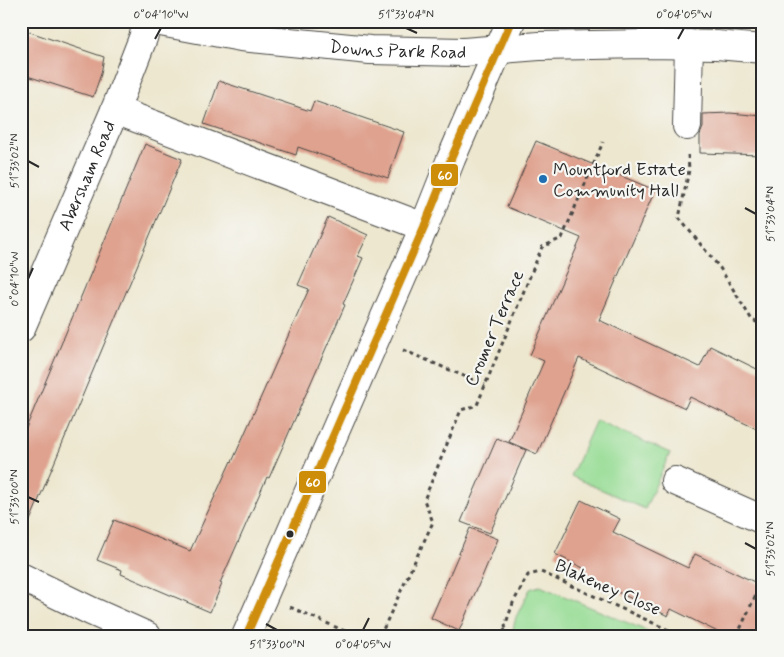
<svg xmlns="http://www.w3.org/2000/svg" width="784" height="657" font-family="Mynerve,sans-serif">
<rect width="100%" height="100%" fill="#f6f6f2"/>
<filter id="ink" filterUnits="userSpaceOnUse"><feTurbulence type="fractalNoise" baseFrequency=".02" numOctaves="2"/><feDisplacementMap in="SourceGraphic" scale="10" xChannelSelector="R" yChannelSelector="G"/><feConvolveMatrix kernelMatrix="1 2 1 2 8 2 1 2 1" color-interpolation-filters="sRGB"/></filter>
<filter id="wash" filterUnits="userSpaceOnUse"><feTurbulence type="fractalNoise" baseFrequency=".0096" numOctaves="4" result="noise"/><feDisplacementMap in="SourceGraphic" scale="20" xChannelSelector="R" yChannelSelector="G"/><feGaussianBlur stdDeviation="1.12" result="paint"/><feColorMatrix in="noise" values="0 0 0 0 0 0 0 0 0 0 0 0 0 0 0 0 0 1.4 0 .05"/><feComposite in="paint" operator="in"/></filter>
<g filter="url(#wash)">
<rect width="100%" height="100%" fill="#ede7cf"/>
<!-- green -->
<g fill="#99dd96" stroke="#628460">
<polygon points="596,420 670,453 645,509 571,476"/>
<polygon points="540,586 659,636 524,636 513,629 516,617 530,589"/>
</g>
<g id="blocks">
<!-- building -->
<g fill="#dfa28f">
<polygon points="21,29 104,57 101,74 93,97 21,74"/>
<polygon points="219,81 310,111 314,101 404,132 388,178 298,147 296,155 204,124"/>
<polygon points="730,113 763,116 763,155 700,153 700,135 703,127 703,114"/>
<polygon points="536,141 655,190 599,320 700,367 710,346 763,372 763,432 690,397 685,408 579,358 537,454 509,442 544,361 530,355 581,238 507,207"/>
<polygon points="145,144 182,159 21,542 21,440"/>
<polygon points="328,217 368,235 358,256 363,258 343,304 345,305 269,478 267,477 220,583 222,584 210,612 121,574 122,570 97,560 114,520 190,551 231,461 232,462 309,289 298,285"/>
<polygon points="497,438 526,450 490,533 461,522"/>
<polygon points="581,500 620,519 613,532 688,568 695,554 763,586 763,636 726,636 671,609 668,616 584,576 587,570 555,554"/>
<polygon points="470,528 498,539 459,631 431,618"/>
</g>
</g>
</g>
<g filter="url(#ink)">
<use href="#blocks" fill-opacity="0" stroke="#484744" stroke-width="1"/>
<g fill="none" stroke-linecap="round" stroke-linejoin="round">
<defs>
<g id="minor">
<path id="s1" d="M155,21L241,37L370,50L464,52L539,46L646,44L717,45L763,49"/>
<polyline points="115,110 424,227"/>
<polyline points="687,126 689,44"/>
<path id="s2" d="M21,328L115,110L143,38L148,21"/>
<polyline points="675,481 763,520"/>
<polyline points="21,577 91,611 147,636"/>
<polyline points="246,636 424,227 451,159 511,21"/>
</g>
</defs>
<!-- minor casing -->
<use href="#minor" stroke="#484744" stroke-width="30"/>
<!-- path -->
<g stroke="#484744" stroke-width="3" stroke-dasharray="4 4" stroke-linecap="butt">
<polyline points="688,155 689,170 679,218 720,268 752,320 763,325"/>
<polyline points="403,350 485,385"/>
<polyline points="290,607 356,636"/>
<polyline points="380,636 433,522 424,500 461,410 477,405 542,247 562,238 603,142"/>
<polyline points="488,636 506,630"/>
<polyline points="508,636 505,626 513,603 528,575 541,572 682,636"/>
<polyline points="737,636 763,579"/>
</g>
<!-- minor -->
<use href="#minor" stroke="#fff" stroke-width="28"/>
<defs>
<polyline id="bus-1" points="246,636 424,227 451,159 511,21"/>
</defs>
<!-- bus-1 casing -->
<use href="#bus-1" stroke="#f6f6f2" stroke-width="11"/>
<!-- bus-1 -->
<use href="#bus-1" stroke="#ce8d09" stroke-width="8"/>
</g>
</g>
<!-- ticks -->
<path fill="none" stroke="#2b2b2b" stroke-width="2" d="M406,28L417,33M155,39L161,28M678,39L684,28M28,161L39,167M745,208L756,214M28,279L33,268M28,497L39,502M745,543L756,549M266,624L277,630M363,630L369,618"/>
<!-- markers -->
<circle fill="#1f6fb2" stroke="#f6f6f2" stroke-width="2" cx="543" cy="179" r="5"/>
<circle fill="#2b2b2b" stroke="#f6f6f2" stroke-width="2" cx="290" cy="534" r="4.5"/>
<g text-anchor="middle" stroke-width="4.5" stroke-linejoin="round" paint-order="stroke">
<!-- street labels -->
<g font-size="18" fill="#2b2b2b" stroke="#f6f6f2">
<text dy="6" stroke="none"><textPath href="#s1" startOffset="245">Downs Park Road</textPath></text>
<text dy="6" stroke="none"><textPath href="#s2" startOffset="166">Abersham Road</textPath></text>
<text transform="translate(494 328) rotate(-67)" y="6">Cromer Terrace</text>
<text transform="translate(608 587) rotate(24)" y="6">Blakeney Close</text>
</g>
<!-- poi labels -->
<g font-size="18" fill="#2b2b2b" stroke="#f6f6f2" text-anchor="start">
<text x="553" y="175">Mountford Estate<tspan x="553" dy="21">Community Hall</tspan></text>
</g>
</g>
<g stroke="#f6f6f2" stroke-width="2">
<rect x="430" y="163" width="29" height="24" rx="5" fill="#ce8d09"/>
<rect x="298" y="470" width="29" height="24" rx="5" fill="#ce8d09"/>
</g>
<g font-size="14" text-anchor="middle" font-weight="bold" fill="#fff">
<text x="445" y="180">60</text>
<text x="313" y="487">60</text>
</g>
<!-- margin -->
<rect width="784" height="657" fill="none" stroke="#f6f6f2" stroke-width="55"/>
<rect x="28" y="28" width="728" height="602" fill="none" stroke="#2b2b2b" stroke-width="2"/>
<g font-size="12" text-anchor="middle" fill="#2b2b2b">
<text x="161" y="18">0°04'10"W</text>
<text x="406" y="18">51°33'04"N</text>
<text x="684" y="18">0°04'05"W</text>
<text transform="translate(14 161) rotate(-90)" y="4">51°33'02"N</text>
<text transform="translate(770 214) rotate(-90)" y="4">51°33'04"N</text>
<text transform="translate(14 279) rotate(-90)" y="4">0°04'10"W</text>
<text transform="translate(14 497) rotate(-90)" y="4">51°33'00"N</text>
<text transform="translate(770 549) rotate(-90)" y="4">51°33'02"N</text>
<text x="277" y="648">51°33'00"N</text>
<text x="363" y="648">0°04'05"W</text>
</g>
</svg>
